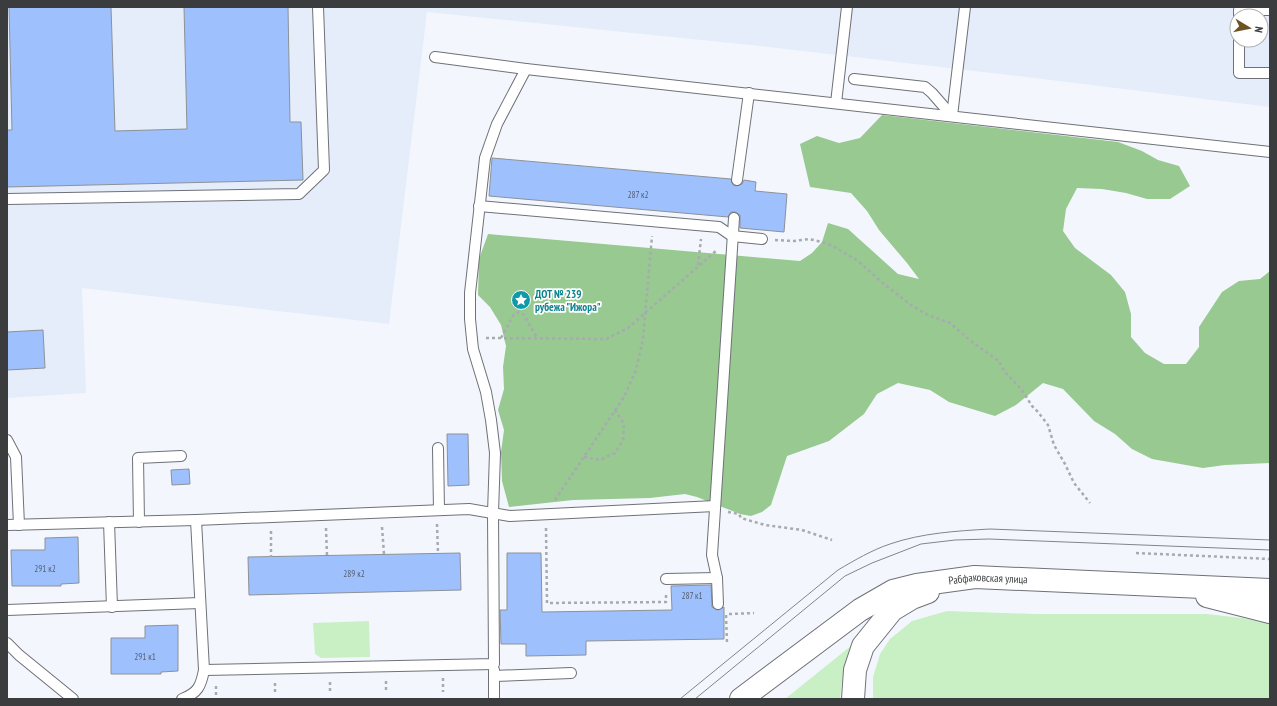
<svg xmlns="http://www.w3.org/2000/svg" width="1277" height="706" font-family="'PT Sans Narrow',sans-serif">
<rect width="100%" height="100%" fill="#f3f7fd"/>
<!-- built -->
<path fill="#e5ecfa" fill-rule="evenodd" d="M7,7H1270V107L1009,75L760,46L427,12L389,324L82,288L86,393L7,398ZM1237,16H1261V40H1237Z"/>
<!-- green -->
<g fill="#c9f0c5">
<polygon points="947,611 1035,614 1207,614 1242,618 1270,624 1270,699 873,699 873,677 880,654 890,639 912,621"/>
<polygon points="369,621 370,657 321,658 315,654 313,623"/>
<polygon points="852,645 843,674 840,699 785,699"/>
</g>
<!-- forest -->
<polygon fill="#97c991" points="882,115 1118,142 1142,151 1158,160 1179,166 1190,186 1170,199 1147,199 1126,193 1102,189 1077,188 1066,209 1063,231 1075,248 1111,275 1125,292 1131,314 1131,337 1145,353 1164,364 1186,364 1199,347 1199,327 1222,292 1239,281 1260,279 1270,271 1270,463 1225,465 1203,468 1152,459 1132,449 1115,434 1094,421 1063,389 1043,383 1016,405 995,416 949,402 930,390 898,383 877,394 864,414 829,441 787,456 771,505 762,512 751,516 740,514 697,497 685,494 650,498 573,500 509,507 502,481 501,452 504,430 498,410 504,389 503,367 506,346 501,325 490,307 478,295 479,259 488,234 800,261 812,253 822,242 828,223 848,229 898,274 919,279 907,263 879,230 867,211 851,193 810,187 800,144 817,136 839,143 860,138"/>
<!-- building -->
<g fill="#9ec1fd" stroke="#8d9197">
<polygon points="9,7 111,7 115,131 187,129 184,7 288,7 290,122 301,122 303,180 7,187 7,130 12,130"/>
<polygon points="492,158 731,179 733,185 736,186 742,184 744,180 756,182 755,191 787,194 784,232 740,228 740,215 735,212 731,212 728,217 489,196"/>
<polygon points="43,330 45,368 7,370 7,332"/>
<polygon points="447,434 468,434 469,485 448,486"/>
<polygon points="189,469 190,484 172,485 171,470"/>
<polygon points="78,537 79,583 61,584 61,586 12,586 11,550 45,550 45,538"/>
<polygon points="460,553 461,590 249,595 248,557"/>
<polygon points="507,553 541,553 542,612 672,610 671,586 711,585 712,607 718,610 724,607 724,639 586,641 586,655 526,656 526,644 501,644 500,610 507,610"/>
<polygon points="178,625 178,671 161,672 161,674 111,674 111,638 145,638 145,626"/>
</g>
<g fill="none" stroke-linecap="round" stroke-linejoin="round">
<defs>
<g id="lane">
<polyline points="1239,16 1239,10 1270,10"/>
<polyline points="1239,40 1239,73 1270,73"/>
<polyline points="435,57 526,69 1270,152"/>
<polyline points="854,79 925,87 932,93 952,116"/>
<polyline points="836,103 847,7"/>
<polyline points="952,116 965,7"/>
<polyline points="737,180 749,93"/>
<polyline points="7,199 299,194 324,170 318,7"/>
<polyline points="479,206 719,227 732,236 762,239"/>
<polyline points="7,440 16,457 19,525"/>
<polyline points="438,448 439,510"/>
<polyline points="109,522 112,607"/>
<polyline points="139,522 138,458 181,456"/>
<polyline points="7,525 196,520 469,509 510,516 715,506"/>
<polyline points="666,579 717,578"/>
<polyline points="718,604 717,578 712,555 734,218"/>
<polyline points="7,610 200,603"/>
<polyline points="7,643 19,655 73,699"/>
<polyline points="204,670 494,664 493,513 495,453 491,420 486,392 473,349 470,319 470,293 485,158 497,124 526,69"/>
<polyline points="494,670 494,699"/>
<polyline points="494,676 571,673"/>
<path d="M182,699C198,693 201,686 204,670L196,520"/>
</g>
<g id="primary">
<polyline points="1207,596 1270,612"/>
<path id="s1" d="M741,699L860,610L893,591L917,585L975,577L1270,590"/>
<polyline points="853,699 855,670 863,646 892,610 912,598 928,592"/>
</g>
</defs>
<!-- lane casing -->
<use href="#lane" stroke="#6e7177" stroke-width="12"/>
<!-- primary casing -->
<use href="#primary" stroke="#6e7177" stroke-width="24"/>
<!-- path -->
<g stroke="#a7aaaf" stroke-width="2.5" stroke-dasharray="3 3" stroke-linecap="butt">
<polyline points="775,240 794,241 809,239 822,242 833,246 858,261 884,284 911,305 928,315 950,323 972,342 999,361 1004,371 1022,390 1032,406 1038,412 1048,425 1054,445 1065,464 1074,483 1090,503"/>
<polyline points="698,265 701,239"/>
<polyline points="486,338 606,339 628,328 717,250"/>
<polyline points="501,338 514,314 519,312 524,315 537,338"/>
<polyline points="584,457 600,460 615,453 623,440 624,424 615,410"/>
<polyline points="555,500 624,397 636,370 643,339 652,236"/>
<polyline points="728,512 739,514 741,518 765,525 802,530 832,540"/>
<polyline points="437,524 438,553"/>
<polyline points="382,527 384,554"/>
<polyline points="326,528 327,556"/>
<polyline points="546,528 547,603 666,602 666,594"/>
<polyline points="271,531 271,557"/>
<polyline points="1136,553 1270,559"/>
<polyline points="729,614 754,613"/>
<polyline points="726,615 727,643"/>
<polyline points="443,678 443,692"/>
<polyline points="386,681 386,693"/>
<polyline points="330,682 330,694"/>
<polyline points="275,683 275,695"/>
<polyline points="216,686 216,699"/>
</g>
<!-- lane -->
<use href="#lane" stroke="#fff" stroke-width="10"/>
<!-- primary -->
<use href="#primary" stroke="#fff" stroke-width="22"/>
<!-- tram -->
<g stroke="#828488" stroke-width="1">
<path d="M680,699L838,570C855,560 872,550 890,544C922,533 956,531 990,529L1270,540"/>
<polyline points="695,699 845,576 872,563 921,544 955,540 989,539 1270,550"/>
</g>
</g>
<!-- icons -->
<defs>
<symbol id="sight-disc" viewBox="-11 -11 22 22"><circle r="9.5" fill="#0f9aa8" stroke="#fff"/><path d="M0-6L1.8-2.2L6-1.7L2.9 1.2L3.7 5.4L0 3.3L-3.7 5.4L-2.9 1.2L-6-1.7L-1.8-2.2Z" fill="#fff"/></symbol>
</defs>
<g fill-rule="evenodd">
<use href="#sight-disc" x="510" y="289" width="22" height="22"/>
</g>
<g text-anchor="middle" stroke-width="3.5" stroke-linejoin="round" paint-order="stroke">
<!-- number labels -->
<g font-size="9" fill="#535d6e">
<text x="638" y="198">287 к2</text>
<text x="45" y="572">291 к2</text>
<text x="354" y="577">289 к2</text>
<text x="692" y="599">287 к1</text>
<text x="145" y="660">291 к1</text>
</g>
<!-- culture labels -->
<g font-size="11" font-weight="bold" fill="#0d838f" stroke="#fff" text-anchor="start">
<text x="535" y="298">ДОТ № 239<tspan x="535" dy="13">рубежа "Ижора"</tspan></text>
</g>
<!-- street labels -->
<g font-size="11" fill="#3a3c3e" stroke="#fff">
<text dy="4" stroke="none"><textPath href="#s1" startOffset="283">Рабфаковская улица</textPath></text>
</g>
</g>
<!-- border -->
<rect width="1277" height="706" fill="none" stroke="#3a3c3e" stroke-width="16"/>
<!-- north arrow -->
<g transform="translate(1249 28) rotate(100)"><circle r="19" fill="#ffffff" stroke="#b0b1b2"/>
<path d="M0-3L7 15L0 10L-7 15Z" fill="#6d5324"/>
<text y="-6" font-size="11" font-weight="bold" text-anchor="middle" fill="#3a3c3e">N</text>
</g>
</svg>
